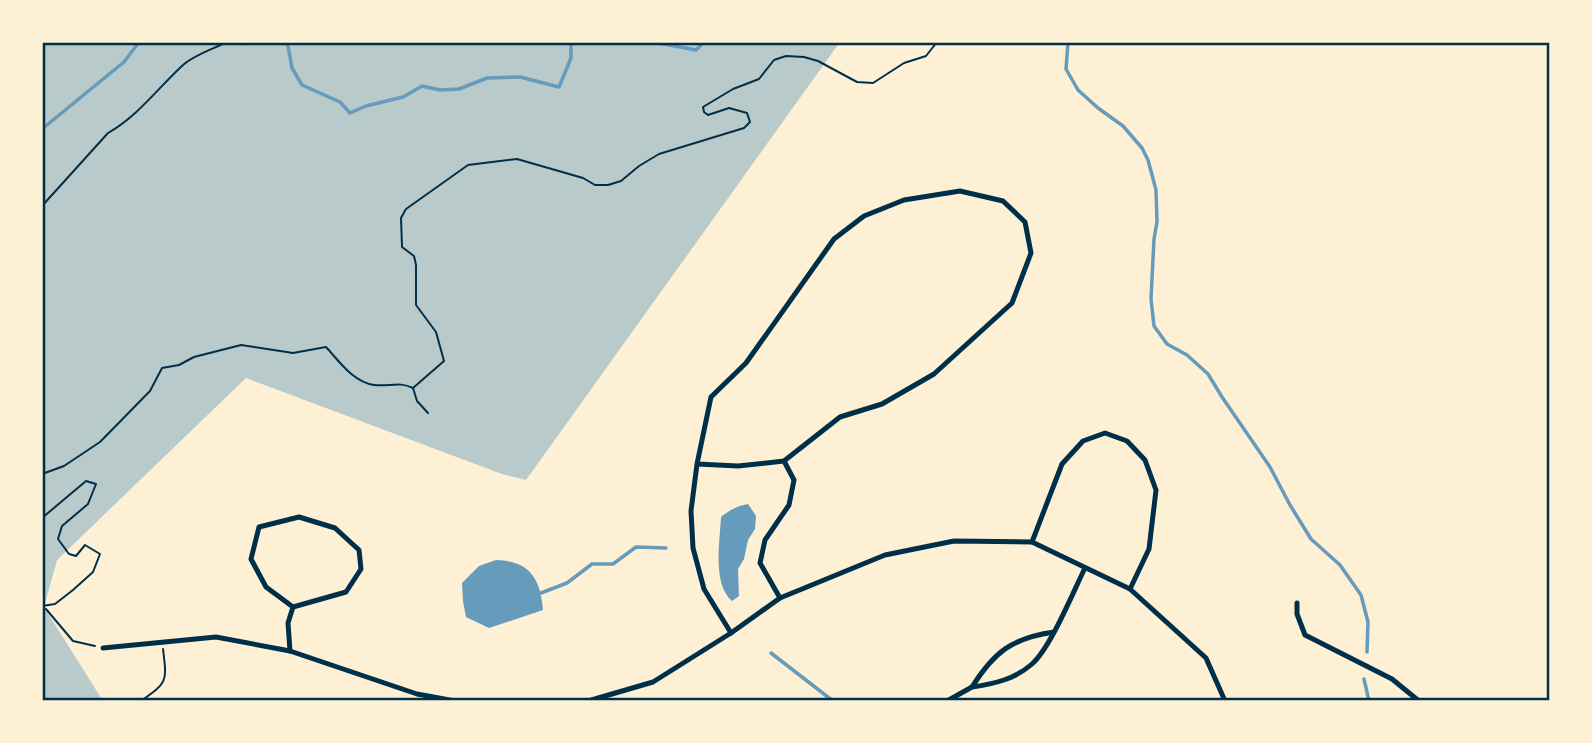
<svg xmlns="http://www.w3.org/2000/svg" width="1592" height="743" font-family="Merriweather,serif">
<rect width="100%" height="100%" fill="#fdf0d5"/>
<!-- green -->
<polygon fill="#b9caca" points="42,42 840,42 526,480 502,474 246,378 57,560 44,607 103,701 42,701"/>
<!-- water -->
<g fill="#669bbc">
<path d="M748,504L756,516L755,529L748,540L744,559L738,569L739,596L732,601C712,584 720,541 721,517C729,510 738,506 748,504Z"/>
<path d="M496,560C530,561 540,578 543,610L489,628L466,617L463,601L462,583L479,566Z"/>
</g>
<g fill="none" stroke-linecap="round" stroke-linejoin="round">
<!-- stream -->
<g stroke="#669bbc" stroke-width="3.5">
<polyline points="243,42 245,44 250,42"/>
<polyline points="285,42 288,46 292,68 302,85 340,102 350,113 366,106 403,97 422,86 440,90 459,89 487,78 520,77 559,87 571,58 571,42"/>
<polyline points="653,42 696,50 704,42"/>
<polyline points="1068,42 1066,69 1078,90 1098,108 1123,126 1142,148 1148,160 1156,190 1157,222 1154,239 1151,299 1154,326 1167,344 1187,355 1208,374 1222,397 1270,467 1290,505 1311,539 1340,565 1361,595 1368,622 1367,652"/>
<polyline points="42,129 124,62 139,42"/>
<polyline points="541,593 567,583 592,564 613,564 636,547 666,548"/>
<polyline points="771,653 833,701"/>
<polyline points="1364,679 1369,701"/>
</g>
<!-- path -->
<g stroke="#003049" stroke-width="2">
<path d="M42,206L108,133C139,115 157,89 183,65C194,55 213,49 227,42"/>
<polyline points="413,388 444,361 436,332 416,305 416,265 414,256 402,247 401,218 406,209 468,165 517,159 583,178 595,185 608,185 621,181 639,166 659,154 744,128 750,122 747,113 729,108 708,115 704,112 703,107 733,89 759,79 774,60 786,56 804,57 818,61 857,82 873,83 904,63 926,56 937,42"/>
<path d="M42,474L64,466L100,442L150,391L162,368L179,365L194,357L241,345L293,353L326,347C339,361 353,382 374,385C389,387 399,381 413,388L417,401L428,413"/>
<polyline points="42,518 86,481 96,484 88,504 62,526 58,539 69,554 76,556 85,545 100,554 93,572 73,590 55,604 42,606"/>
<polyline points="46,609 73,641 95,646"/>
<path d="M141,701C168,682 167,682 163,649"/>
</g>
<!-- minor -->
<g stroke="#003049" stroke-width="5">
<polyline points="697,464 738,466 784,461 840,417 882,404 934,374 1012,303 1031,253 1025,222 1003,201 960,191 904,200 864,216 834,239 746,363 711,397 697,464 691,511 693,548 704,589 731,633"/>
<polygon points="299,517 335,528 359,550 361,569 346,592 293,607 266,587 251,559 259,527"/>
<polyline points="1032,542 1062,464 1083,441 1105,433 1127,441 1145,460 1156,490 1149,549 1130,589"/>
<polyline points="780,598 760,563 765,540 789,505 794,480 784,461"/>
<polyline points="1297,603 1297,614 1305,635 1392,679 1419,701"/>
<path d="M1054,632C1012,638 994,652 972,687C994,684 1015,679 1032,664C1051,647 1073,592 1085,568"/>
<polyline points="103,648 216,637 290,651 417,694 455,701"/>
<polyline points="290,651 288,623 293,607"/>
<polyline points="588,701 653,682 731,633 780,598 885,555 954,541 1032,542 1130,589 1206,658 1225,701"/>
<polyline points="947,701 972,687"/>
</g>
</g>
<!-- border -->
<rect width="1592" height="743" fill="none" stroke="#fdf0d5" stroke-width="88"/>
<rect x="44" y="44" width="1504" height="655" fill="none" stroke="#003049" stroke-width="2.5"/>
</svg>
